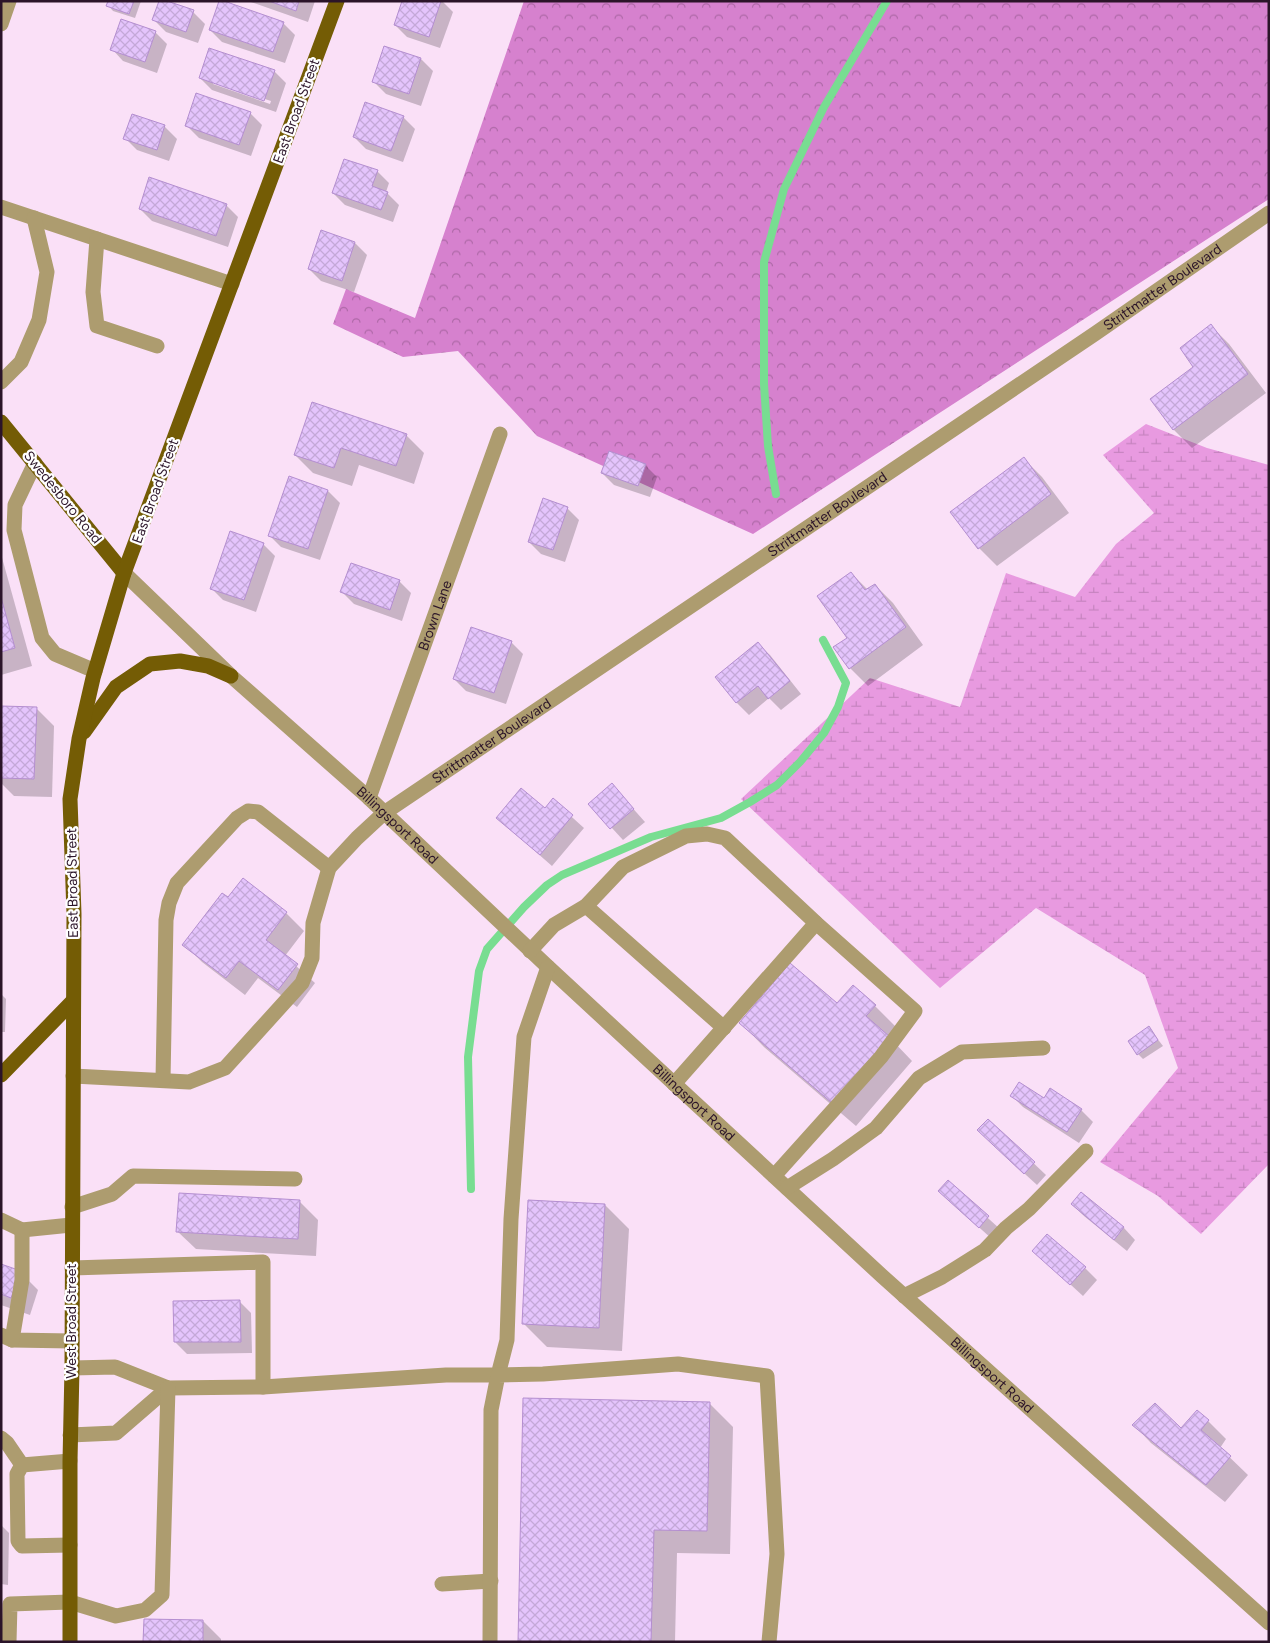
<svg xmlns="http://www.w3.org/2000/svg" width="1270" height="1643" font-family="Figtree,sans-serif">
<defs>
<pattern id="forest-crowns" width="20" height="18" patternUnits="userSpaceOnUse" patternTransform="scale(1.25)"><rect width="20" height="18" fill="#d681ce"/><path d="M2 6a3 3 0 1 1 6 0M12 15a3 3 0 1 1 6 0" fill="none" stroke="#ae68a7"/></pattern>
<pattern id="wetland-marsh" width="20" height="14" patternUnits="userSpaceOnUse" patternTransform="scale(1.25)"><rect width="20" height="14" fill="#e89ae0"/><path d="M1 5h8M5 5V1M11 12h8M15 12V8" fill="none" stroke="#c784c0"/></pattern>
<pattern id="building-cross-hatch" width="8" height="8" patternUnits="userSpaceOnUse" patternTransform="scale(1.25)"><rect width="8" height="8" fill="#e4c4fc"/><path d="M0 0l8 8M0 8l8-8" fill="none" stroke="#c4a8d8"/></pattern>
</defs>
<rect width="100%" height="100%" fill="#fae0f7"/>
<!-- forest -->
<polygon fill="url(#forest-crowns)" points="524,1 1269,1 1269,199 753,534 537,436 458,351 403,357 333,324 346,289 415,318"/>
<!-- wetland -->
<polygon fill="url(#wetland-marsh)" points="1146,424 1207,448 1269,465 1269,1164 1201,1234 1158,1196 1100,1162 1178,1068 1145,975 1036,908 940,988 741,799 870,678 960,707 1006,573 1075,597 1116,544 1154,513 1103,455"/>
<!-- shadow -->
<g fill="#0003" fill-rule="evenodd">
<polygon points="109,1 141,1 135,18 113,11 108,5"/>
<polygon points="248,1 315,1 308,22"/>
<polygon points="403,1 442,1 453,12 440,48 407,37 395,25"/>
<polygon points="193,12 205,24 198,43 166,32 154,20"/>
<polygon points="283,23 295,35 285,63 222,42 210,30"/>
<polygon points="155,32 167,44 157,73 123,61 112,49"/>
<polygon points="385,48 421,59 433,71 421,106 386,94 374,82"/>
<path d="M274,71L286,83L276,112L212,90L200,78ZM213,82L271,101L270,104L213,84Z"/>
<polygon points="250,113 262,125 251,156 199,138 187,126"/>
<polygon points="132,115 165,127 177,139 169,161 137,150 125,138"/>
<polygon points="403,117 415,129 403,162 366,149 354,137"/>
<polygon points="377,171 389,183 386,192 399,205 393,222 345,205 333,193"/>
<polygon points="226,205 238,217 228,247 152,221 140,209"/>
<polygon points="355,243 367,255 354,292 321,281 309,269"/>
<polygon points="1211,326 1229,344 1266,393 1192,448 1174,430 1151,399 1195,367"/>
<polygon points="406,435 424,453 414,484 359,465 352,486 313,473 295,455"/>
<polygon points="1024,459 1042,477 1069,513 997,566 979,548 952,512"/>
<polygon points="645,465 657,477 650,497 614,485 602,473"/>
<polygon points="289,477 328,491 340,503 320,560 281,547 269,535"/>
<polygon points="567,508 579,520 565,562 541,554 529,542"/>
<polygon points="263,544 275,556 256,612 223,600 211,588"/>
<polygon points="1,554 32,666 1,675"/>
<polygon points="851,573 868,590 875,585 893,603 923,645 868,686 850,668 849,638"/>
<polygon points="399,581 411,593 402,621 354,604 342,592"/>
<polygon points="511,642 523,654 506,704 466,691 454,679"/>
<polygon points="758,644 770,655 801,694 781,710 769,698 749,715 737,703 717,677"/>
<polygon points="1,707 36,708 54,726 52,797 14,796 1,783"/>
<polygon points="612,785 645,822 623,840 590,804"/>
<polygon points="553,800 584,828 552,866 497,818 545,810"/>
<polygon points="243,880 286,913 304,931 285,956 315,983 297,1007 258,978 245,995 202,962 184,944 228,899"/>
<polygon points="1,994 6,999 5,1032 1,1032"/>
<polygon points="837,1005 875,1006 899,1030 891,1039 912,1061 856,1126 764,1047 741,1023"/>
<polygon points="1149,1028 1163,1046 1143,1059 1138,1054"/>
<polygon points="1011,1095 1081,1110 1093,1122 1079,1143 1023,1107"/>
<polygon points="988,1120 1046,1175 1037,1185 990,1142"/>
<polygon points="948,1182 1000,1229 992,1239 952,1203"/>
<polygon points="1081,1193 1124,1228 1135,1240 1127,1251 1084,1216 1072,1204"/>
<polygon points="300,1202 318,1220 316,1256 196,1249 177,1231"/>
<polygon points="605,1205 629,1229 622,1351 547,1347 523,1323"/>
<polygon points="1034,1251 1085,1268 1097,1280 1083,1296"/>
<polygon points="1,1265 20,1272 38,1290 30,1315 1,1305"/>
<polygon points="239,1301 251,1313 252,1353 187,1354 175,1342"/>
<polygon points="709,1403 733,1427 730,1554 677,1553 675,1642 519,1642"/>
<polygon points="1208,1421 1226,1439 1220,1448 1248,1475 1225,1502 1151,1443 1134,1425 1181,1430"/>
<polygon points="1,1525 9,1533 8,1585 1,1584"/>
<polygon points="203,1621 221,1639 221,1642 144,1642"/>
</g>
<g fill="none" stroke-linecap="round" stroke-linejoin="round">
<!-- stream -->
<g stroke="#78dd91" stroke-width="8">
<polyline points="776,494 768,446 764,384 764,262 784,189 824,107 887,1"/>
<polyline points="471,1189 468,1057 479,971 487,949 524,907 547,885 562,875 651,837 721,818 750,802 777,785 800,762 824,733 838,707 846,683 823,640"/>
</g>
</g>
<!-- building -->
<g fill="url(#building-cross-hatch)" stroke="#b48ed0">
<polygon points="108,1 134,1 129,14 106,6"/>
<polygon points="159,1 167,1 194,10 186,32 152,20"/>
<polygon points="219,1 224,1 284,22 273,52 209,30"/>
<polygon points="269,1 299,1 296,11"/>
<polygon points="402,1 441,1 429,37 394,25"/>
<polygon points="121,19 156,31 145,62 110,50"/>
<polygon points="384,46 421,58 409,94 372,82"/>
<polygon points="209,48 275,70 264,101 199,78"/>
<polygon points="196,93 251,112 239,145 185,126"/>
<polygon points="365,102 404,116 391,151 353,137"/>
<polygon points="132,114 165,125 157,150 123,139"/>
<polygon points="344,159 378,170 372,186 388,192 381,210 332,193"/>
<polygon points="149,177 227,204 216,236 139,209"/>
<polygon points="321,230 355,242 342,281 308,269"/>
<polygon points="1211,324 1248,374 1173,430 1150,399 1193,367 1180,348"/>
<polygon points="312,402 407,434 396,466 341,448 334,468 294,455"/>
<polygon points="609,451 646,464 638,486 601,473"/>
<polygon points="1024,457 1051,494 978,549 950,512"/>
<polygon points="289,476 328,490 308,549 268,536"/>
<polygon points="543,498 568,507 553,550 528,542"/>
<polygon points="230,531 264,543 244,600 210,589"/>
<polygon points="351,563 400,580 390,610 340,592"/>
<polygon points="851,572 865,590 875,584 906,627 849,669 833,647 847,638 817,596"/>
<polygon points="1,597 15,648 1,652"/>
<polygon points="471,627 512,641 494,693 453,679"/>
<polygon points="758,642 790,681 768,699 758,686 736,703 715,677"/>
<polygon points="1,706 37,707 34,779 1,778"/>
<polygon points="612,783 634,809 610,829 588,804"/>
<polygon points="521,788 545,808 553,798 573,815 540,855 496,818"/>
<polygon points="243,878 287,912 266,940 298,964 278,990 239,961 226,978 182,945 222,893 228,897"/>
<polygon points="790,963 837,1003 853,985 876,1005 866,1016 890,1037 832,1103 739,1023"/>
<polygon points="1149,1026 1158,1040 1137,1055 1128,1041"/>
<polygon points="1019,1082 1044,1098 1050,1088 1082,1109 1067,1132 1010,1096"/>
<polygon points="988,1119 1035,1162 1024,1174 977,1130"/>
<polygon points="948,1180 989,1216 979,1228 938,1191"/>
<polygon points="1081,1192 1124,1227 1114,1240 1071,1204"/>
<polygon points="179,1193 300,1200 298,1239 176,1232"/>
<polygon points="528,1200 605,1204 599,1328 522,1324"/>
<polygon points="1047,1234 1086,1267 1070,1285 1032,1251"/>
<polygon points="1,1264 21,1271 11,1298 1,1294"/>
<polygon points="240,1300 241,1342 174,1342 173,1301"/>
<polygon points="523,1398 710,1402 707,1531 654,1530 651,1642 518,1642"/>
<polygon points="1155,1403 1181,1428 1197,1410 1209,1420 1201,1430 1231,1456 1206,1485 1132,1425"/>
<polygon points="144,1619 203,1620 203,1642 143,1642"/>
</g>
<g fill="none" stroke-linecap="round" stroke-linejoin="round">
<!-- minor -->
<g stroke="#ad9c6f" stroke-width="15">
<polyline points="1,24 9,1"/>
<polyline points="1,207 232,284"/>
<polyline points="97,239 93,292 97,326 157,346"/>
<polyline points="1,382 21,362 39,320 47,272 34,218"/>
<polyline points="35,463 15,505 14,530 42,638 55,654 95,671"/>
<path id="s1" d="M124,573L231,676L369,798L548,967L882,1276L1269,1623"/>
<path id="s2" d="M369,798L500,434"/>
<polyline points="586,906 724,1028"/>
<polyline points="530,951 554,925 586,906 623,867 686,836 707,834 725,838 816,923 915,1011 881,1057 774,1176"/>
<path id="s3" d="M73,1076L189,1082L225,1068L302,983L312,958L313,923L329,868L357,838L384,813L1096,333L1269,213"/>
<polyline points="163,1080 166,920 169,903 177,883 237,818 248,811 258,812 329,868"/>
<polyline points="674,1084 816,923"/>
<polyline points="787,1188 833,1159 876,1128 919,1078 962,1052 1043,1048"/>
<polyline points="72,1207 112,1194 133,1176 295,1179"/>
<polyline points="1,1220 22,1230 71,1225"/>
<polyline points="72,1268 263,1262 263,1387"/>
<polyline points="904,1296 942,1277 985,1250 1006,1228 1029,1209 1086,1151"/>
<polyline points="1,1335 12,1340 72,1341"/>
<polyline points="12,1340 22,1280 22,1230"/>
<polyline points="72,1368 115,1367 168,1388 263,1387 446,1375 498,1375 507,1340 511,1219 524,1037 548,967"/>
<polyline points="70,1435 116,1433 168,1388"/>
<polyline points="1,1438 7,1443 22,1465"/>
<polyline points="70,1461 22,1465 17,1474 18,1541 22,1546 70,1545"/>
<polyline points="442,1584 491,1581"/>
<polyline points="9,1642 10,1604 70,1602 116,1616 145,1610 162,1595 168,1388"/>
<polyline points="490,1642 491,1410 498,1375 543,1374 678,1364 767,1376 777,1554 769,1642"/>
</g>
<!-- major -->
<g stroke="#745c05" stroke-width="15">
<polyline points="1,422 124,573"/>
<polyline points="84,732 116,687 150,664 180,661 208,666 231,676"/>
<polyline points="1,1075 73,1001"/>
<polyline points="70,1642 70,1461 72,1368 74,914 70,799 79,739 93,678 124,573 337,1"/>
</g>
</g>
<g text-anchor="middle" stroke-width="4.5" stroke-linejoin="round" paint-order="stroke">
<!-- street labels -->
<g font-size="14" fill="#2b1429" stroke="#fff">
<text transform="translate(296 111) rotate(-70)" y="5">East Broad Street</text>
<text dy="5" stroke="none"><textPath href="#s3" startOffset="1406">Strittmatter Boulevard</textPath></text>
<text transform="translate(155 491) rotate(-70)" y="5">East Broad Street</text>
<text transform="translate(63 497) rotate(51)" y="5">Swedesboro Road</text>
<text dy="5" stroke="none"><textPath href="#s3" startOffset="1001">Strittmatter Boulevard</textPath></text>
<text dy="5" stroke="none"><textPath href="#s2" startOffset="194">Brown Lane</textPath></text>
<text dy="5" stroke="none"><textPath href="#s3" startOffset="596">Strittmatter Boulevard</textPath></text>
<text dy="5" stroke="none"><textPath href="#s1" startOffset="372">Billingsport Road</textPath></text>
<text transform="translate(72 883) rotate(-91)" y="5">East Broad Street</text>
<text dy="5" stroke="none"><textPath href="#s1" startOffset="778">Billingsport Road</textPath></text>
<text transform="translate(71 1321) rotate(-90)" y="5">West Broad Street</text>
<text dy="5" stroke="none"><textPath href="#s1" startOffset="1182">Billingsport Road</textPath></text>
</g>
</g>
<!-- border -->
<rect width="1270" height="1643" fill="none" stroke="#2b1429" stroke-width="5"/>
</svg>
